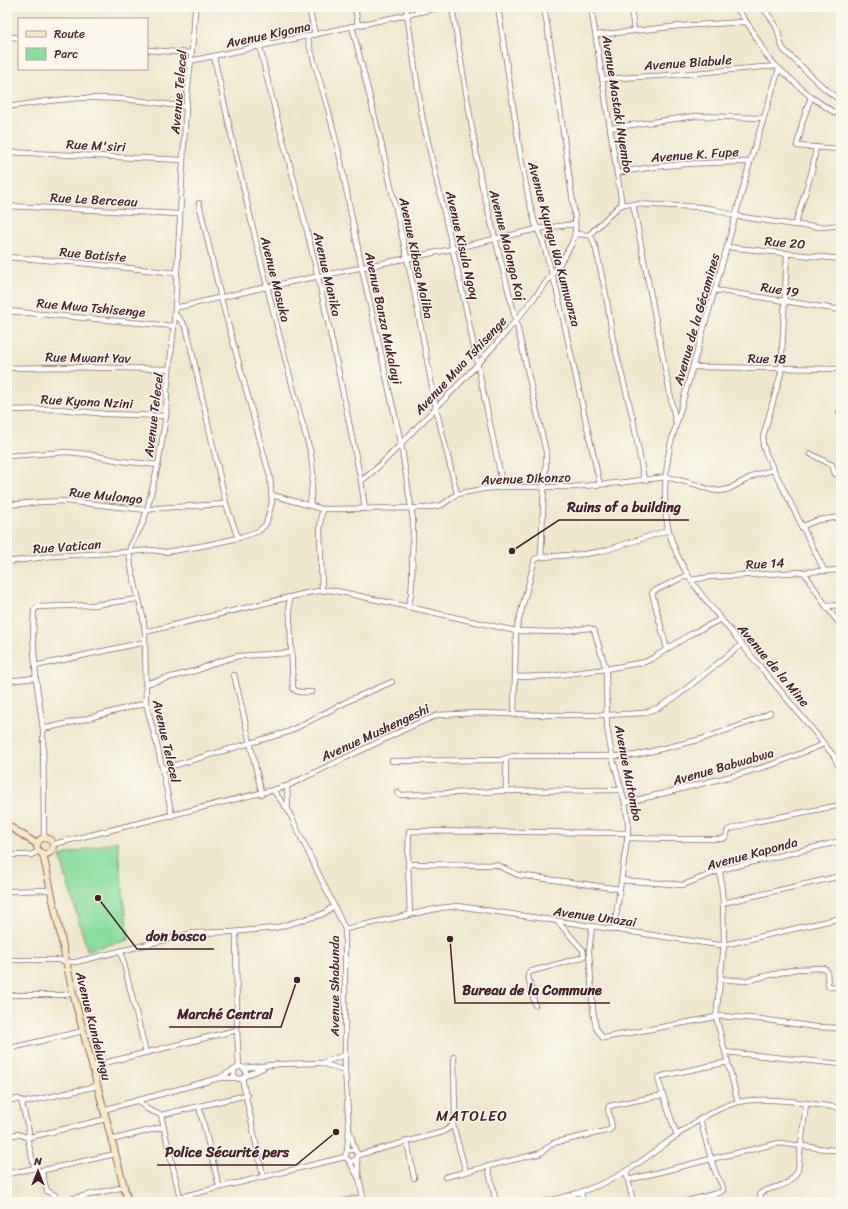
<svg xmlns="http://www.w3.org/2000/svg" width="848" height="1209" font-family="Sriracha,sans-serif">
<rect width="100%" height="100%" fill="#fbf7ec"/>
<filter id="ink" filterUnits="userSpaceOnUse"><feTurbulence type="fractalNoise" baseFrequency=".025" numOctaves="2"/><feDisplacementMap in="SourceGraphic" scale="8" xChannelSelector="R" yChannelSelector="G"/><feConvolveMatrix kernelMatrix="1 2 1 2 8 2 1 2 1" color-interpolation-filters="sRGB"/></filter>
<filter id="wash" filterUnits="userSpaceOnUse"><feTurbulence type="fractalNoise" baseFrequency=".012" numOctaves="4" result="noise"/><feDisplacementMap in="SourceGraphic" scale="16" xChannelSelector="R" yChannelSelector="G"/><feGaussianBlur stdDeviation="0.9" result="paint"/><feColorMatrix in="noise" values="0 0 0 0 0 0 0 0 0 0 0 0 0 0 0 0 0 1.4 0 .05"/><feComposite in="paint" operator="in"/></filter>
<g filter="url(#wash)">
<rect width="100%" height="100%" fill="#efe8cd"/>
<!-- green -->
<polygon fill="#8bdd9d" stroke="#6a7e64" points="117,841 129,940 87,950 60,856"/>
</g>
<g filter="url(#ink)">
<g fill="none" stroke-linecap="round" stroke-linejoin="round">
<defs>
<g id="street">
<polyline points="309,7 315,35"/>
<polyline points="355,7 358,25"/>
<polyline points="406,7 422,116 464,299 503,487"/>
<polyline points="452,7 481,182 516,321 546,452 546,464 544,487 541,557"/>
<polyline points="498,7 521,158 529,201 535,223 542,239 557,291 600,485"/>
<polyline points="591,7 622,205"/>
<polyline points="631,7 634,31"/>
<polyline points="736,7 752,30 766,55 776,66 811,97 841,117"/>
<path d="M762,7C768,14 773,20 777,28C780,36 779,43 784,50L825,89L841,101"/>
<polyline points="352,26 381,142 413,285 436,408 457,494"/>
<polyline points="596,35 680,26 745,22"/>
<polyline points="7,36 19,38"/>
<polyline points="307,37 328,109 339,153 362,269 401,443 413,520 412,581 411,595 408,607"/>
<path d="M260,47C273,110 293,172 308,235C328,316 344,399 361,481L365,509"/>
<polyline points="147,50 192,53"/>
<path d="M214,57C243,190 274,322 311,454L313,474L310,506"/>
<polyline points="190,61 443,7"/>
<path d="M779,69L750,162L727,247L670,446C665,473 662,504 669,531C678,570 706,601 731,631C761,669 794,706 824,744L834,756L841,771"/>
<polyline points="602,79 672,75 776,66"/>
<polyline points="811,97 803,120 797,146 841,149"/>
<path d="M7,107C32,103 58,99 84,98C118,97 152,102 186,107"/>
<polyline points="610,128 695,116 763,118"/>
<polyline points="7,152 183,160"/>
<path d="M617,173C661,164 705,162 750,162"/>
<polyline points="633,204 676,424"/>
<polyline points="7,206 179,214"/>
<polyline points="795,225 812,171 816,147"/>
<polyline points="575,234 589,235 592,238 596,249 606,295 613,340 633,419 644,480"/>
<polyline points="589,235 618,207 624,204 633,204 700,207 713,209 736,216 795,225 822,227 841,225"/>
<polyline points="727,247 841,259"/>
<polyline points="787,254 781,373 763,437 763,445 766,454 824,570"/>
<polyline points="7,257 71,262 177,273"/>
<polyline points="715,290 841,310"/>
<polyline points="175,308 266,287 452,249 537,229 575,224"/>
<polyline points="7,311 174,326"/>
<polyline points="174,313 183,323 187,330 226,504 238,538"/>
<polyline points="693,367 841,369"/>
<polyline points="7,368 63,367 169,369"/>
<polyline points="7,410 60,409 105,414 166,416"/>
<polyline points="839,412 841,412"/>
<polyline points="811,454 832,465 835,474 841,475"/>
<polyline points="7,456 67,452 87,454 121,461 158,465"/>
<path d="M361,481C383,465 400,444 420,424C460,384 499,343 534,298C547,281 561,264 571,245C575,237 576,227 575,218L556,80L544,7"/>
<polyline points="272,495 322,509 426,508 442,505 457,494 483,489 503,487 572,487 618,483 666,477 694,484 711,490 720,491 729,489 755,475 773,470"/>
<polyline points="7,505 41,502 66,501 147,510 158,508 226,504"/>
<polyline points="322,509 320,529 322,591"/>
<polyline points="801,527 818,520 841,517"/>
<polyline points="7,562 52,556 129,552 151,550 166,552 207,545 238,538 259,531 266,524 272,502 270,477 221,298 199,203"/>
<polyline points="804,572 826,606 841,626"/>
<polyline points="691,580 710,577 841,570"/>
<path d="M289,598L293,688C297,694 306,692 312,692"/>
<polyline points="826,606 841,605"/>
<polyline points="145,632 311,592 330,590 346,593 516,631 556,632 589,628 594,630 606,669 607,727 612,756 625,803 628,821 628,833 614,930"/>
<polyline points="667,649 652,593 654,591 688,575"/>
<polyline points="35,666 145,642"/>
<path d="M234,675C244,714 252,754 262,794"/>
<polyline points="515,677 551,676 606,669 645,662 653,658 691,634 721,619"/>
<polyline points="7,681 35,678"/>
<polyline points="145,684 198,670 217,662 238,656 291,653"/>
<polyline points="514,715 516,631 535,559 541,557 585,554 603,551 669,530"/>
<polyline points="43,729 73,722 146,703"/>
<polyline points="506,758 506,791"/>
<polyline points="392,761 501,760 513,756 626,756 636,755 702,739 750,722 770,713"/>
<polyline points="162,769 288,732 352,699 392,682"/>
<polyline points="287,786 288,810"/>
<path d="M273,790L288,810L345,929V1071L349,1128L347,1151C344,1156 346,1160 352,1162L357,1159L358,1155L355,1150H349L347,1151"/>
<polyline points="397,792 398,794 401,795 504,791 622,790"/>
<polyline points="625,803 740,774 774,764 824,744"/>
<path d="M172,816L158,749L146,703L145,632L143,617L131,567L129,552L131,545L143,523L147,510L158,465L166,416L167,391L174,326L186,107C189,73 194,41 195,7"/>
<polyline points="44,838 43,729 36,679 33,635 34,610 38,607 93,605 138,599"/>
<polyline points="627,838 678,839 722,839 726,837 728,830 731,829 754,822 841,805"/>
<polyline points="54,844 273,790 287,786 416,724 438,715 477,713 545,715 608,715 643,713 658,708 677,696 742,644"/>
<polyline points="7,855 31,855 39,851"/>
<polyline points="408,864 497,865 518,875 620,889"/>
<polyline points="720,871 723,903 724,945 716,1017 738,1102"/>
<polyline points="621,880 683,885 724,869 841,841"/>
<polyline points="7,891 51,890"/>
<polyline points="723,903 841,876"/>
<polyline points="410,914 408,864 409,831 628,833"/>
<polyline points="592,927 589,951 593,1011 596,1028 603,1038 721,1016 760,1019 816,1027 841,1028"/>
<polyline points="345,929 440,908 458,906 719,945 728,944 841,918"/>
<polyline points="236,932 237,1030 239,1067"/>
<polyline points="121,952 146,1053"/>
<polyline points="7,960 60,960 67,962 76,962 193,933 232,932 275,928 323,914 334,906"/>
<polyline points="720,979 745,981 796,969 824,968 827,971 828,986 841,988"/>
<polyline points="7,995 63,995 73,993"/>
<polyline points="535,1005 528,976 529,972 580,958 584,956 583,950 558,922"/>
<polyline points="7,1049 83,1031"/>
<polyline points="725,1052 841,1064"/>
<polyline points="322,1063 345,1071"/>
<polyline points="92,1066 237,1030"/>
<circle cx="240" cy="1073" r="6"/>
<polyline points="244,1068 280,1064 322,1063 345,1055"/>
<polyline points="245,1076 263,1068"/>
<polyline points="221,1078 237,1078"/>
<polyline points="242,1078 263,1176"/>
<polyline points="21,1100 29,1132 27,1137 34,1166 42,1173 47,1191 55,1195 57,1202"/>
<polyline points="137,1100 147,1109 161,1115 247,1095"/>
<polyline points="7,1101 18,1099 24,1102 27,1102 97,1086"/>
<polyline points="199,1106 219,1186"/>
<polyline points="103,1110 219,1078 235,1069"/>
<polyline points="161,1115 181,1202"/>
<polyline points="453,1125 466,1172"/>
<polyline points="350,1132 355,1150"/>
<polyline points="7,1136 18,1134 26,1137 30,1137 106,1119"/>
<polyline points="677,1136 663,1095 658,1078 662,1076 728,1062"/>
<polyline points="111,1140 163,1127"/>
<polyline points="407,1141 414,1178"/>
<polyline points="358,1155 443,1132 452,1126 455,1119 454,1057"/>
<polyline points="357,1159 359,1178 364,1202"/>
<polyline points="349,1161 358,1177"/>
<polyline points="488,1167 496,1202"/>
<polyline points="40,1171 115,1154"/>
<polyline points="626,1171 633,1202"/>
<polyline points="7,1174 35,1168"/>
<polyline points="445,1177 541,1153 553,1143 610,1130 612,1127 608,1109 609,1106 663,1095"/>
<polyline points="628,1180 711,1159 779,1143 841,1151"/>
<polyline points="581,1192 583,1202"/>
<polyline points="180,1197 345,1157"/>
<polyline points="57,1202 124,1187"/>
<polyline points="340,1202 363,1197"/>
<path d="M543,1202C571,1196 600,1187 625,1172C660,1151 699,1112 738,1102C767,1096 811,1104 841,1108"/>
<path d="M684,1202L721,1192L723,1190C723,1182 717,1178 715,1171C709,1154 705,1137 700,1119"/>
<path d="M762,1202L760,1194L762,1192C777,1185 789,1188 798,1170L806,1104"/>
</g>
<g id="secondary">
<polyline points="7,825 37,844"/>
<circle cx="45" cy="846" r="8"/>
<polyline points="43,854 73,993 128,1202"/>
</g>
</defs>
<!-- street casing -->
<use href="#street" stroke="#846564" stroke-width="6"/>
<!-- secondary casing -->
<use href="#secondary" stroke="#846564" stroke-width="8"/>
<!-- street -->
<use href="#street" stroke="#fff" stroke-width="4.5"/>
<!-- secondary -->
<use href="#secondary" stroke="#f8e8c3" stroke-width="6"/>
</g>
</g>
<g text-anchor="middle" stroke-width="3" stroke-linejoin="round" paint-order="stroke">
<!-- street labels -->
<g font-size="13" fill="#4a1f2b" stroke="#fbf7ec">
<text transform="translate(268 34) rotate(-12)" y="5">Avenue Kigoma</text>
<text transform="translate(688 62) rotate(-4)" y="5">Avenue Biabule</text>
<text transform="translate(178 92) rotate(-85)" y="5">Avenue Telecel</text>
<text transform="translate(618 104) rotate(81)" y="5">Avenue Mastaki Nyembo</text>
<text transform="translate(96 145) rotate(3)" y="5">Rue M'siri</text>
<text transform="translate(695 154) rotate(-4)" y="5">Avenue K. Fupe</text>
<text transform="translate(94 199) rotate(3)" y="5">Rue Le Berceau</text>
<text transform="translate(785 242) rotate(5)" y="5">Rue 20</text>
<text transform="translate(555 244) rotate(75)" y="5">Avenue Kyungu Wa Kumwanza</text>
<text transform="translate(463 245) rotate(77)" y="5">Avenue Kisula Ngoy</text>
<text transform="translate(508 245) rotate(76)" y="5">Avenue Malonga Kaj</text>
<text transform="translate(93 254) rotate(5)" y="5">Rue Batiste</text>
<text transform="translate(417 258) rotate(78)" y="5">Avenue Kibasa Maliba</text>
<text transform="translate(328 274) rotate(77)" y="5">Avenue Manika</text>
<text transform="translate(276 279) rotate(76)" y="5">Avenue Masuka</text>
<text transform="translate(780 289) rotate(9)" y="5">Rue 19</text>
<text transform="translate(91 307) rotate(5)" y="5">Rue Mwa Tshisenge</text>
<text transform="translate(384 318) rotate(78)" y="5">Avenue Banza Mukalayi</text>
<text transform="translate(696 319) rotate(-74)" y="5">Avenue de la Gécamines</text>
<text transform="translate(88 357) rotate(1)" y="5">Rue Mwant Yav</text>
<text transform="translate(767 358) rotate(1)" y="5">Rue 18</text>
<text transform="translate(460 365) rotate(-47)" y="5">Avenue Mwa Tshisenge</text>
<text transform="translate(87 401) rotate(3)" y="5">Rue Kyona Nzini</text>
<text transform="translate(153 415) rotate(-83)" y="5">Avenue Telecel</text>
<text transform="translate(526 478) rotate(-2)" y="5">Avenue Dikonzo</text>
<text transform="translate(106 495) rotate(6)" y="5">Rue Mulongo</text>
<text transform="translate(67 546) rotate(-4)" y="5">Rue Vatican</text>
<text transform="translate(765 563) rotate(-3)" y="5">Rue 14</text>
<text transform="translate(774 665) rotate(50)" y="5">Avenue de la Mine</text>
<text transform="translate(375 732) rotate(-25)" y="5">Avenue Mushengeshi</text>
<text transform="translate(167 741) rotate(77)" y="5">Avenue Telecel</text>
<text transform="translate(723 766) rotate(-16)" y="5">Avenue Babwabwa</text>
<text transform="translate(629 773) rotate(79)" y="5">Avenue Mutombo</text>
<text transform="translate(752 853) rotate(-15)" y="5">Avenue Kaponda</text>
<text transform="translate(595 916) rotate(8)" y="5">Avenue Unazai</text>
<text transform="translate(334 986) rotate(-90)" y="5">Avenue Shabunda</text>
<text transform="translate(94 1026) rotate(76)" y="5">Avenue Kundelungu</text>
</g>
<!-- quarter labels -->
<g font-size="15" letter-spacing="1" fill="#4a1f2b" stroke="#fbf7ec">
<text x="472" y="1121">MATOLEO</text>
</g>
</g>
<!-- callouts -->
<path fill="none" stroke="#4a1f2b" stroke-width="1.5" d="M512 551L559 520H689M98 898L137 949H214M450 939L455 1003H610M297 980L281 1027H169M336 1132L296 1165H157"/>
<g fill="#4a1f2b" stroke="#fbf7ec" stroke-width="1.5">
<circle cx="512" cy="551" r="4"/>
<circle cx="98" cy="898" r="4"/>
<circle cx="450" cy="939" r="4"/>
<circle cx="297" cy="980" r="4"/>
<circle cx="336" cy="1132" r="4"/>
</g>
<g font-size="14" text-anchor="middle" font-weight="bold" fill="#4a1f2b" stroke="#fbf7ec" stroke-width="3" stroke-linejoin="round" paint-order="stroke">
<text x="624" y="512">Ruins of a building</text>
<text x="176" y="941">don bosco</text>
<text x="532" y="995">Bureau de la Commune</text>
<text x="225" y="1019">Marché Central</text>
<text x="227" y="1157">Police Sécurité pers</text>
</g>
<!-- margin -->
<rect width="848" height="1209" fill="none" stroke="#fbf7ec" stroke-width="24"/>
<!-- legend -->
<rect x="18" y="18" width="130" height="52" fill="#fbf7ec" stroke="#b4a19f"/>
<rect x="26" y="31" width="20" height="6" fill="#f8e8c3" stroke="#b4a19f"/>
<text x="54" y="38" font-size="12" fill="#4a1f2b">Route</text>
<rect x="26" y="48" width="20" height="12" fill="#8bdd9d" stroke="#b4a19f"/>
<text x="54" y="58" font-size="12" fill="#4a1f2b">Parc</text>
<!-- north arrow -->
<g transform="translate(38 1171)" stroke="#fbf7ec" stroke-width="3" paint-order="stroke">
<path d="M0-3L7 15L0 10L-7 15Z" fill="#4a1f2b"/>
<text y="-6" font-size="11" font-weight="bold" text-anchor="middle" fill="#4a1f2b">N</text>
</g>
</svg>
